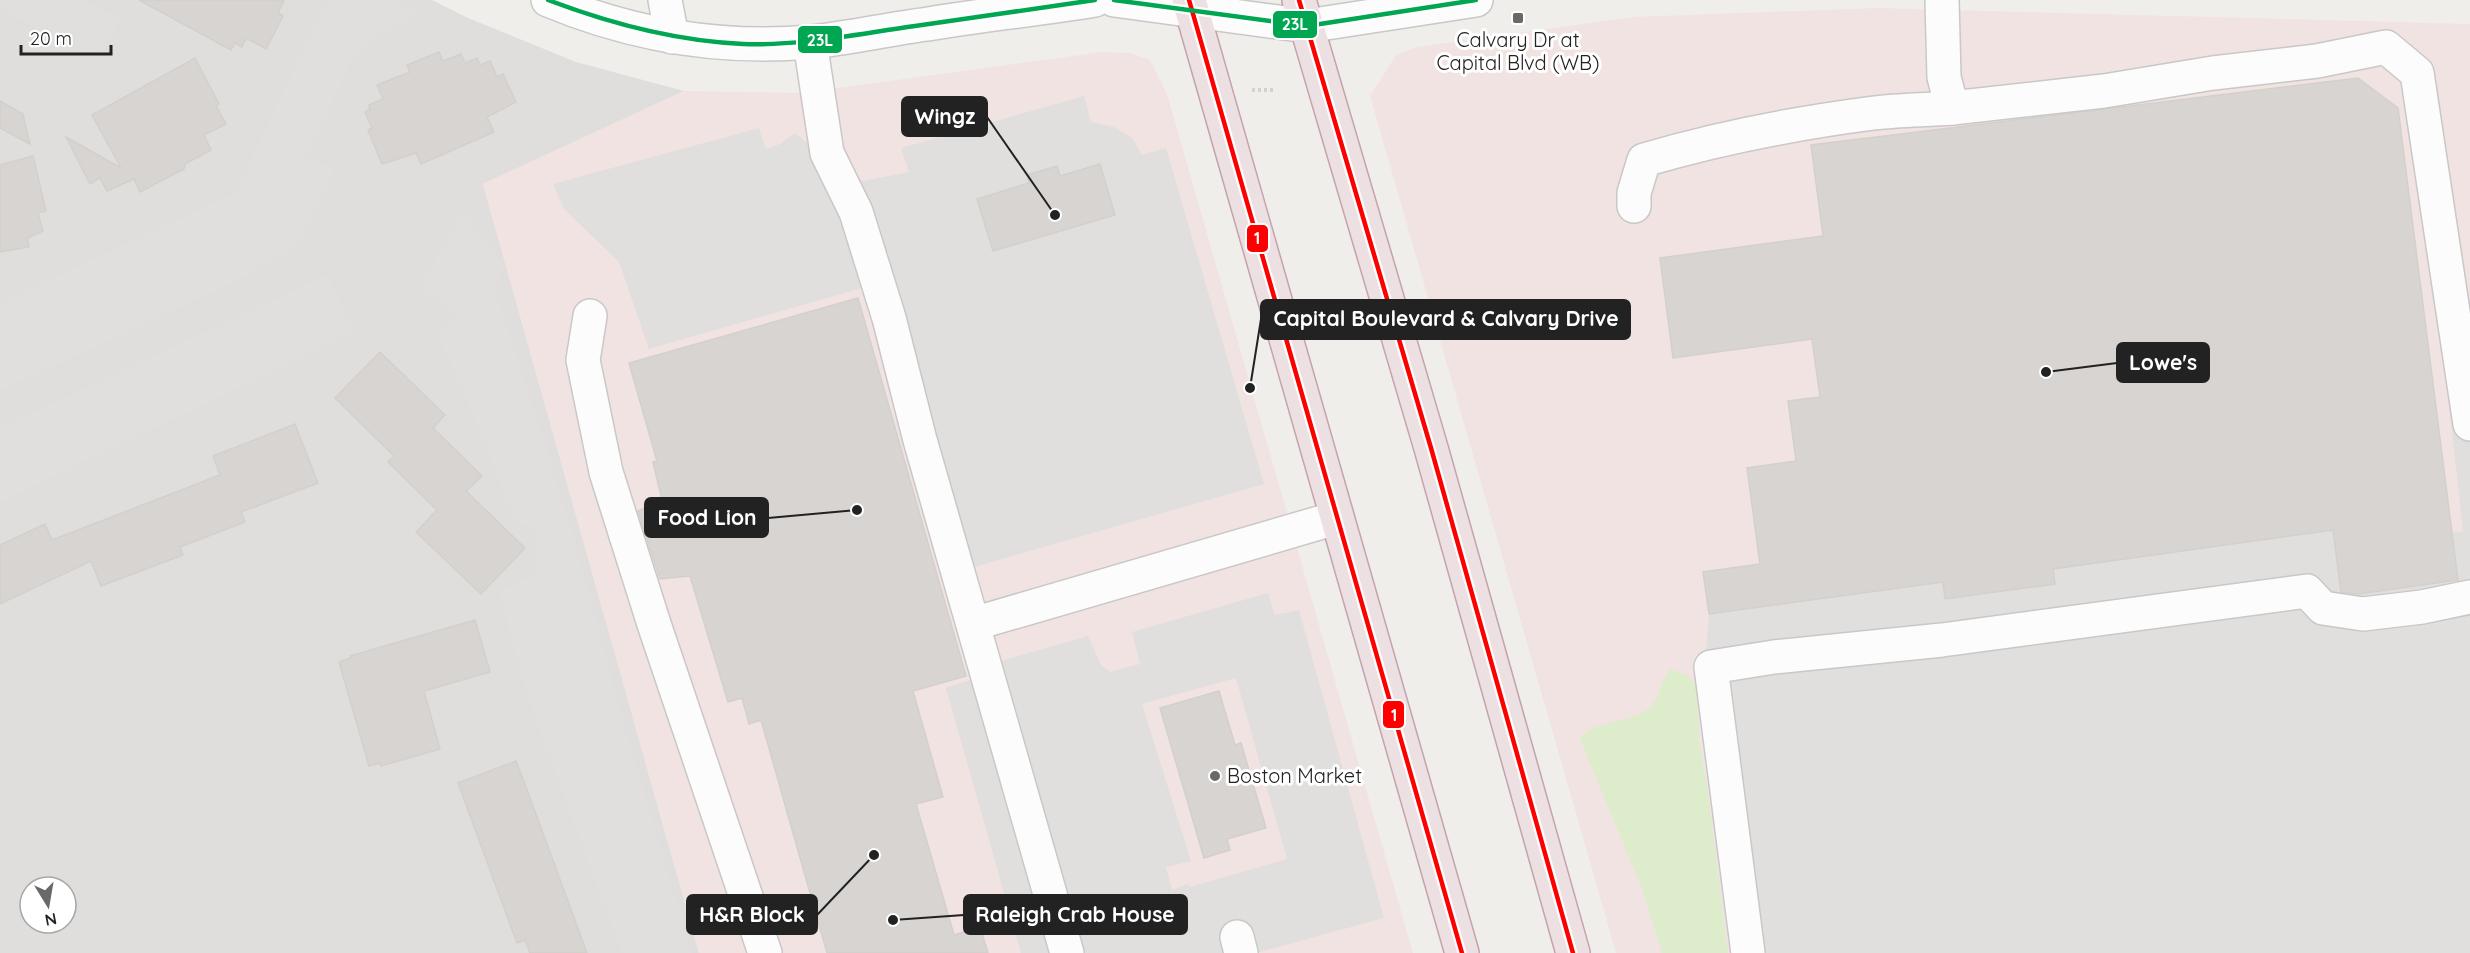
<svg xmlns="http://www.w3.org/2000/svg" width="2470" height="953" font-family="Quicksand,sans-serif">
<rect width="100%" height="100%" fill="#f0eeeb"/>
<!-- residential -->
<path fill="#dfdedc" fill-rule="evenodd" d="M0,0H432L468,18L576,62L684,91L483,184L699,953H0ZM30,887H66V923H30Z"/>
<!-- commercial -->
<g fill="#f1e3e1">
<polygon points="1877,8 2470,24 2470,953 1616,953 1370,96 1396,55 1417,47 1633,17"/>
<polygon points="1102,52 1130,53 1150,60 1167,94 1413,953 699,953 483,184 684,91 801,93"/>
</g>
<!-- grass -->
<path fill="#ddeccb" d="M1670,669L1686,675L1697,685L1699,740L1708,794L1728,953H1662L1642,888L1580,739C1595,718 1632,726 1651,706C1662,695 1661,679 1670,669Z"/>
<!-- parking -->
<g fill="#e0dfde" fill-rule="evenodd">
<polygon points="0,0 81,0 120,18 109,45 102,41 92,60 0,8"/>
<polygon points="327,0 393,0 419,15 376,35 354,55 306,157 334,169 299,245 239,280 0,391 0,303 235,193"/>
<polygon points="1084,96 1091,122 1114,127 1132,138 1142,155 1166,148 1264,484 943,576 862,288 649,349 619,262 564,209 553,184 759,128 766,149 780,144 795,133 858,182 909,172 901,148"/>
<polygon points="464,211 503,267 495,289 569,521 632,752 692,953 622,953 527,694 499,591 535,575 538,561 538,530 515,522 468,401 436,332 457,314 442,300 418,289"/>
<polygon points="327,275 355,332 0,502 0,428"/>
<polygon points="2470,358 2470,953 1733,953 1704,678 1709,614 1943,582 1945,599 2054,584 2053,569 2333,530 2342,596 2458,581 2452,533 2463,531 2444,360"/>
<path d="M1268,593L1275,615L1299,610L1384,918L1256,953H1021L946,688L973,679L970,670L1088,636L1101,665L1110,672L1140,664L1132,632ZM1236,678L1287,859L1190,887L1188,884L1172,890L1166,867L1191,861L1142,704Z"/>
</g>
<!-- building -->
<g fill="#d7d4d2" stroke="#d3d0cc" stroke-width="1.5">
<polygon points="139,0 284,0 278,13 283,16 266,49 246,38 242,47 235,43 231,50"/>
<polygon points="439,52 443,61 461,54 465,63 477,58 480,65 490,61 497,77 503,74 516,102 487,117 494,132 421,164 416,153 382,164 368,130 372,128 365,112 370,109 369,105 383,99 377,85 410,72 407,65"/>
<polygon points="195,58 219,104 216,106 226,124 204,135 211,150 185,164 184,169 140,192 134,179 107,191 100,178 90,184 66,137 121,168 92,115"/>
<polygon points="2358,78 2398,108 2458,580 2358,594 2341,592 2333,530 2053,569 2055,584 1945,599 1943,582 1709,614 1703,572 1760,564 1747,468 1796,461 1788,401 1820,397 1812,339 1673,358 1660,258 1823,236 1811,145"/>
<polygon points="0,101 23,114 30,144 0,128"/>
<polygon points="33,156 46,211 38,213 43,231 27,238 29,247 0,252 0,165"/>
<polygon points="1100,164 1115,215 993,251 977,199 1029,183 1027,175 1057,166 1060,176"/>
<polygon points="858,298 966,676 913,691 943,797 916,804 954,935 980,927 988,953 827,953 761,720 749,724 742,698 728,702 690,576 660,579 638,511 662,500 653,462 657,461 629,363"/>
<polygon points="380,352 445,415 433,428 482,476 466,491 525,548 481,594 416,532 437,510 388,462 394,456 335,398"/>
<polygon points="295,424 318,483 241,512 245,522 180,547 183,555 101,586 91,561 0,604 0,545 45,524 52,540 220,475 213,456"/>
<polygon points="475,620 490,672 424,691 440,749 381,766 380,763 369,766 339,662 351,658 350,656"/>
<polygon points="1219,691 1235,745 1241,743 1266,828 1227,839 1230,850 1204,858 1160,708"/>
<polygon points="516,761 526,787 587,953 530,953 525,940 517,943 458,783"/>
</g>
<g fill="none" stroke-linecap="round" stroke-linejoin="round">
<defs>
<g id="minor">
<path d="M548,0C632,35 719,50 811,42C850,38 889,29 928,24C983,15 1039,9 1095,0"/>
<polyline points="665,0 672,37"/>
<polyline points="1114,0 1307,26 1476,0"/>
<polyline points="1942,0 1944,77 1952,108 2104,91 2213,73 2317,61 2386,47 2417,73 2470,424"/>
<polyline points="810,42 827,153 856,212 889,318 920,440 1067,953"/>
<path d="M1634,206V193L1644,160C1719,138 1796,123 1874,113C1899,110 1926,110 1952,108"/>
<polyline points="590,316 583,360 606,472 654,624 765,953"/>
<polyline points="973,624 1336,518"/>
<polyline points="1237,937 1241,953"/>
<polyline points="1748,953 1711,667 1774,657 1942,640 2307,591 2323,608 2363,614 2422,607 2470,597"/>
</g>
<g id="highway">
<polyline points="1189,0 1462,953"/>
<polyline points="1299,0 1431,448 1573,953"/>
</g>
</defs>
<!-- minor casing -->
<use href="#minor" stroke="#c9c8c7" stroke-width="36"/>
<!-- highway casing -->
<use href="#highway" stroke="#c5a2ac" stroke-width="36"/>
<!-- path -->
<polyline stroke="#dccecd" stroke-width="4" stroke-dasharray="3 3" stroke-linecap="butt" points="1252,90 1274,90"/>
<!-- minor -->
<use href="#minor" stroke="#fdfcfc" stroke-width="33"/>
<!-- highway -->
<use href="#highway" stroke="#ece0e2" stroke-width="33"/>
<defs>
<g id="bus-1">
<polyline points="1189,0 1462,953"/>
<polyline points="1299,0 1431,448 1573,953"/>
</g>
<g id="bus-2">
<path d="M548,0C611,24 675,41 743,44C801,46 857,34 915,26C975,17 1035,9 1095,0"/>
<polyline points="1114,0 1307,26 1476,0"/>
</g>
</defs>
<!-- bus-1 casing -->
<use href="#bus-1" stroke="#fff" stroke-width="9"/>
<!-- bus-2 casing -->
<use href="#bus-2" stroke="#fff" stroke-width="9"/>
<!-- bus-1 -->
<use href="#bus-1" stroke="#fe0000" stroke-width="4.5"/>
<!-- bus-2 -->
<use href="#bus-2" stroke="#00a651" stroke-width="4.5"/>
</g>
<!-- markers -->
<g fill="#6a6968" stroke="#fff" stroke-width="2">
<rect x="1512" y="12" width="12" height="12" rx="3"/>
<circle cx="1215" cy="776" r="6"/>
</g>
<g text-anchor="middle" stroke-width="6" stroke-linejoin="round" paint-order="stroke">
<!-- poi labels -->
<g font-size="20" fill="#222" stroke="#fff">
<text x="1518" y="47">Calvary Dr at<tspan x="1518" dy="23">Capital Blvd (WB)</tspan></text>
<text x="1227" y="783" text-anchor="start">Boston Market</text>
</g>
</g>
<!-- callouts -->
<path fill="none" stroke="#222" stroke-width="2" d="M1055 215L987 117M1250 388L1261 319M2046 372L2117 363M857 510L768 518M893 920L964 915M874 855L817 915"/>
<g fill="#222" stroke="#fff" stroke-width="2">
<circle cx="1055" cy="215" r="6"/>
<circle cx="1250" cy="388" r="6"/>
<circle cx="2046" cy="372" r="6"/>
<circle cx="857" cy="510" r="6"/>
<circle cx="893" cy="920" r="6"/>
<circle cx="874" cy="855" r="6"/>
</g>
<g fill="#222" stroke="#222" stroke-width="2">
<rect x="902" y="97" width="85" height="39" rx="6"/>
<rect x="1261" y="300" width="369" height="39" rx="6"/>
<rect x="2117" y="343" width="92" height="39" rx="6"/>
<rect x="645" y="498" width="123" height="39" rx="6"/>
<rect x="964" y="895" width="223" height="39" rx="6"/>
<rect x="687" y="895" width="130" height="39" rx="6"/>
</g>
<g font-size="21" text-anchor="middle" font-weight="bold" fill="#fff">
<text x="945" y="124">Wingz</text>
<text x="1446" y="326">Capital Boulevard &amp; Calvary Drive</text>
<text x="2163" y="370">Lowe's</text>
<text x="707" y="525">Food Lion</text>
<text x="1075" y="922">Raleigh Crab House</text>
<text x="752" y="922">H&amp;R Block</text>
</g>
<g stroke="#fff" stroke-width="2">
<rect x="1272" y="10" width="46" height="29" rx="6" fill="#00a651"/>
<rect x="797" y="25" width="46" height="29" rx="6" fill="#00a651"/>
<rect x="1246" y="224" width="23" height="29" rx="6" fill="#fe0000"/>
<rect x="1382" y="700" width="23" height="29" rx="6" fill="#fe0000"/>
</g>
<g font-size="16" text-anchor="middle" font-weight="bold" fill="#fff">
<text x="1295" y="30">23L</text>
<text x="820" y="46">23L</text>
<text x="1257" y="244">1</text>
<text x="1394" y="721">1</text>
</g>
<!-- north arrow -->
<g transform="translate(48 905) rotate(169)"><circle r="28" fill="#ffffff" stroke="#a7a7a7" stroke-width="1.5"/>
<path d="M0-4.5L10 22L0 15L-10 22Z" fill="#6a6968"/>
<text y="-9" font-size="16" font-weight="bold" text-anchor="middle" fill="#222222">N</text>
</g>
<!-- scale -->
<path d="M21 45v9h90v-9" fill="none" stroke="#222222" stroke-width="3"/>
<text x="30" y="45" font-size="18" fill="#222222" stroke="#ffffff" stroke-width="4.5" paint-order="stroke">20 m</text>
</svg>
